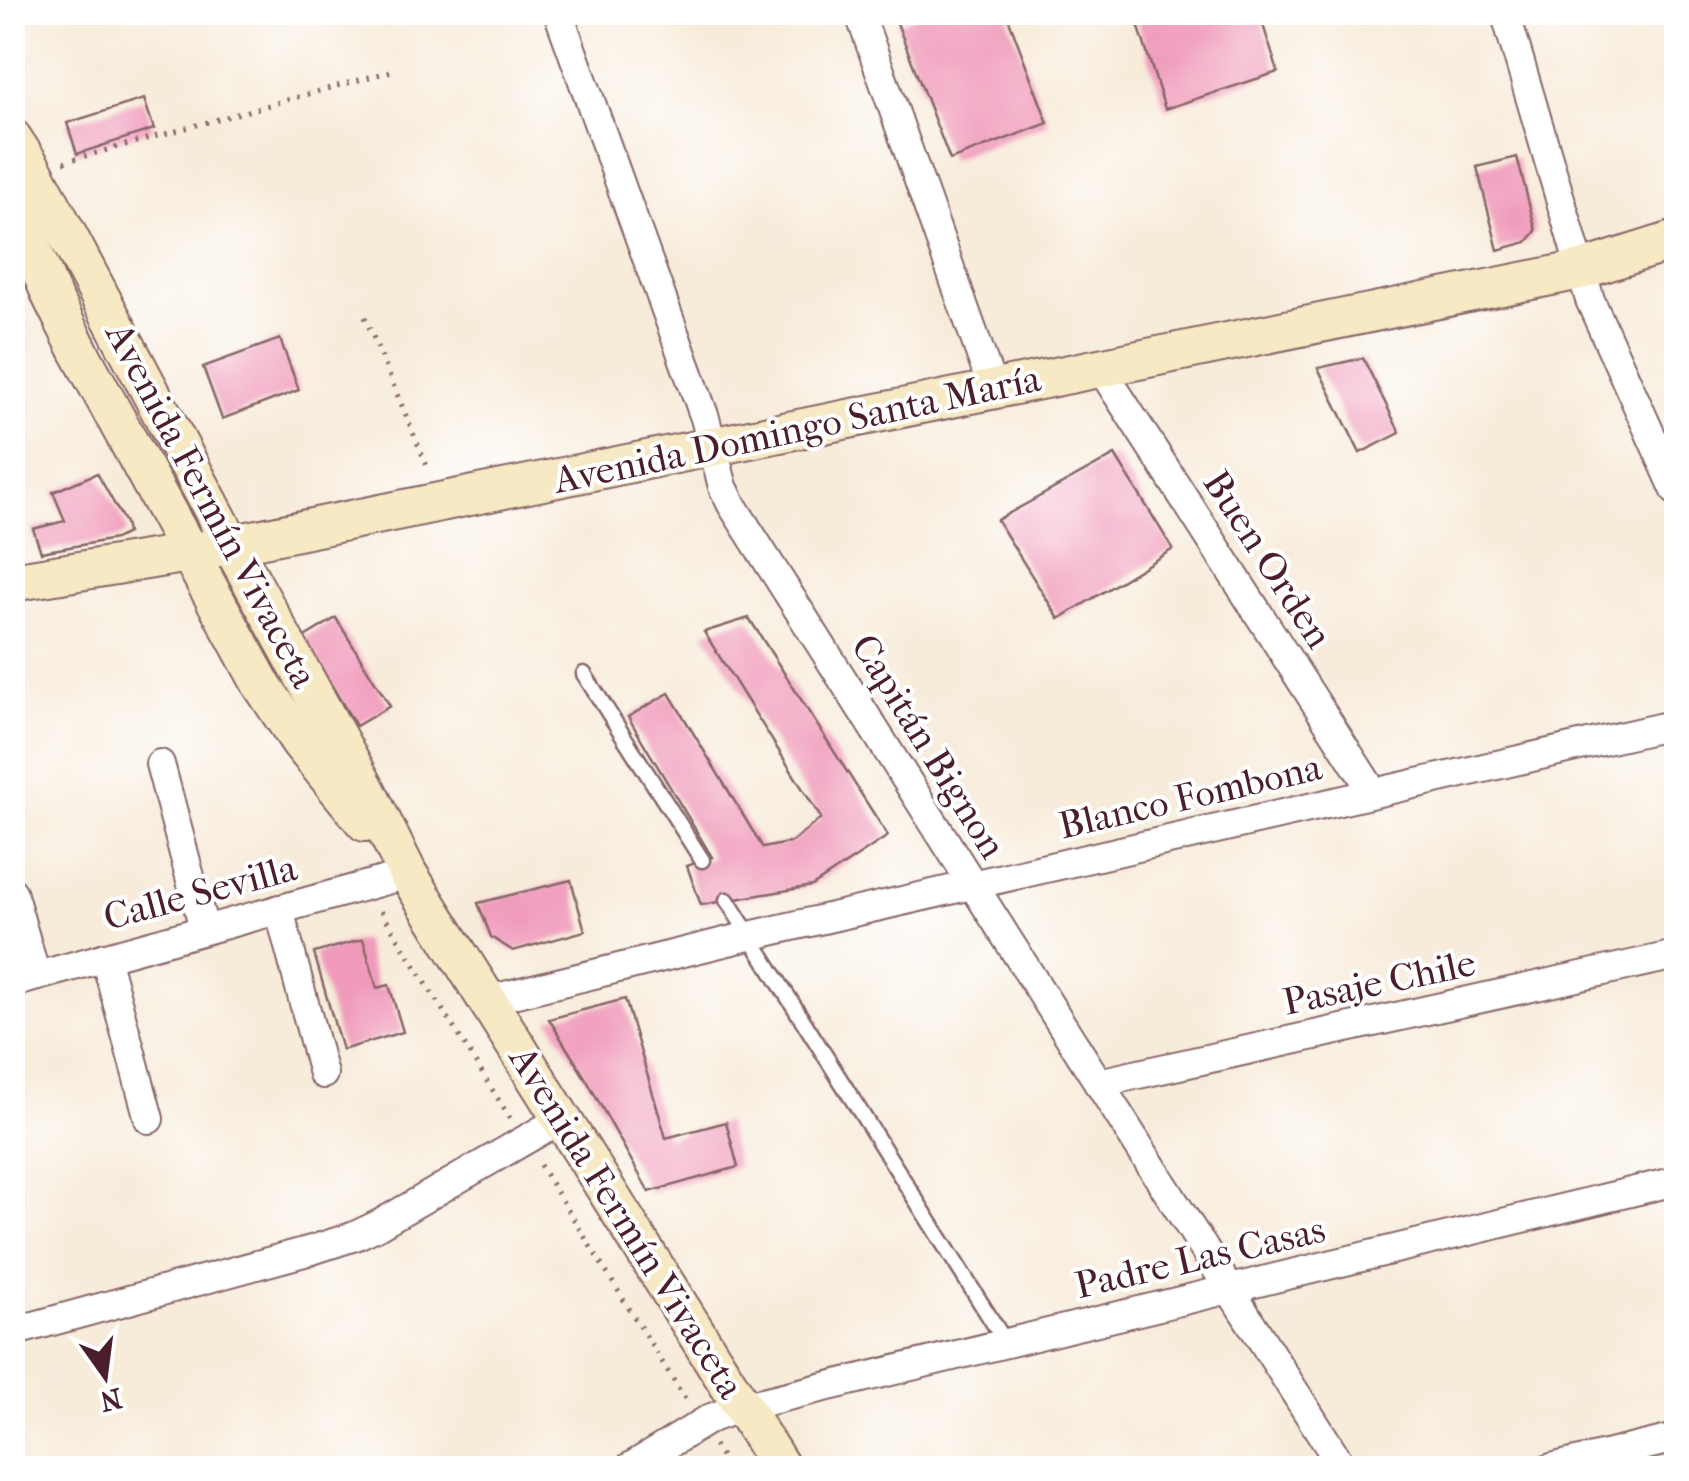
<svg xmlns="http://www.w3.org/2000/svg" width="1689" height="1481" font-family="'IM FELL French Canon',serif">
<rect width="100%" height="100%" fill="#fff"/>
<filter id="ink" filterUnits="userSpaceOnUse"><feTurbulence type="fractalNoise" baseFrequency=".01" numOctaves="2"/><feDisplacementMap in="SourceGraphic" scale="20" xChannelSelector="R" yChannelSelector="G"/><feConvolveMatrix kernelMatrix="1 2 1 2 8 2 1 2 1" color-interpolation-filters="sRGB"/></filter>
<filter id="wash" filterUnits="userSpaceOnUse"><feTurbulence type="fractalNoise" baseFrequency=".0048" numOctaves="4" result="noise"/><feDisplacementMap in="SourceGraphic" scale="40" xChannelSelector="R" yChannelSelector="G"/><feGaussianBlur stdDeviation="2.25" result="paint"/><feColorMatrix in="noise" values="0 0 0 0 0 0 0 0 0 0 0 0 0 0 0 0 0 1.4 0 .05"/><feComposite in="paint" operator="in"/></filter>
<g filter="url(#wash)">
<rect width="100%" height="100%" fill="#f7ebd9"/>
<g id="blocks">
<!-- building -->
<g fill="#f09bbb">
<polygon points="925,12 1006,12 1048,123 950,160 897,23"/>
<polygon points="1134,12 1259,12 1278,72 1165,109"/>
<polygon points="144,99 154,129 77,154 67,123"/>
<polygon points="1517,157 1536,231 1527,242 1498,250 1477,167"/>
<polygon points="280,339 299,390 222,419 203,367"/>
<polygon points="1363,358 1400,433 1360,453 1318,368"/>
<polygon points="1115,455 1173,549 1059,619 997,520"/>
<polygon points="97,473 125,523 127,533 115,539 41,552 33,529 65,521 53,492"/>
<polygon points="336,618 390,706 356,726 303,638"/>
<polygon points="749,618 888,836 812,886 701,905 687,866 712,857 628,717 669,693 763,848 792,842 821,818 704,632"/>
<polygon points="571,880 585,931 513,951 491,937 478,903"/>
<polygon points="363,939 377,988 389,985 403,1032 342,1050 314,953"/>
<polygon points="625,999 666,1138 726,1122 738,1167 649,1192 587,1081 549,1019"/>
</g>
</g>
</g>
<g filter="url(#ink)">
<use href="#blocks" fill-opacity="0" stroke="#876668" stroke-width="2.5"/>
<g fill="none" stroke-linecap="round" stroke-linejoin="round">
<defs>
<g id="service">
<polyline points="584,674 702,860"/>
<polyline points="727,900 1006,1343"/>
</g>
<g id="minor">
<polyline points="558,12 705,418 723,487 732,505 1343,1468"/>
<polyline points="859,12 993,389"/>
<polyline points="1505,12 1590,300 1676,491"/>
<polyline points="1100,367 1373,792"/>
<polyline points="160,764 204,929"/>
<polyline points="12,892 36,976"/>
<polyline points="279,909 323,1074"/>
<polyline points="105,957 149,1119"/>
<polyline points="12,983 408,874"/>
<polyline points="488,1000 749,936 1676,724"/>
<polyline points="1098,1083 1676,955"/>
<polyline points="12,1332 315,1249 355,1236 378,1225 563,1118"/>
<polyline points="629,1468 711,1418 742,1407 1676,1181"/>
<polyline points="1551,1468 1676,1438"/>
</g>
<g id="secondary">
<polyline points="12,138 33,170 231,544 366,790 408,874 781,1468"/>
<polyline points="12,200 52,297 79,351 260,682 300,742 365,822"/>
<polyline points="12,582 189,553 1581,270 1676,240"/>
</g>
</defs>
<!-- service casing -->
<use href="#service" stroke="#876668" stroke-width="19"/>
<!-- minor casing -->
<use href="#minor" stroke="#876668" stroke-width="32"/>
<!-- secondary casing -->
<use href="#secondary" stroke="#876668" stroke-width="42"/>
<!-- path -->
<g stroke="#876668" stroke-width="5" stroke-dasharray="2.5 8" stroke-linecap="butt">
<polyline points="64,162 395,70"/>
<polyline points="365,317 429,471"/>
<polyline points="381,911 510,1118"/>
<polyline points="540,1165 687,1402"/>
<polyline points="714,1445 729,1468"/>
</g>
<!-- service -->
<use href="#service" stroke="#fff" stroke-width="14"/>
<!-- minor -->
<use href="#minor" stroke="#fff" stroke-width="28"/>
<!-- secondary -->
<use href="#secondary" stroke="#f6e9c3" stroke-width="38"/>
</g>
</g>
<g text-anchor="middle" stroke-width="8" stroke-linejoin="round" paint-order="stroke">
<!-- street labels -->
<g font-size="38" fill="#4a1f2b" stroke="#fff">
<text transform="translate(797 429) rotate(-12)" y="13">Avenida Domingo Santa María</text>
<text transform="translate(212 505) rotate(62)" y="13">Avenida Fermín Vivaceta</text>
<text transform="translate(1268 559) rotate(57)" y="13">Buen Orden</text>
<text transform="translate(929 746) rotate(58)" y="13">Capitán Bignon</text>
<text transform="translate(1190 796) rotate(-13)" y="13">Blanco Fombona</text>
<text transform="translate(200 892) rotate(-15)" y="13">Calle Sevilla</text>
<text transform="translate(1379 982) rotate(-12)" y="13">Pasaje Chile</text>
<text transform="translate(627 1222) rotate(58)" y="13">Avenida Fermín Vivaceta</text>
<text transform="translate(1200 1257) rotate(-13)" y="13">Padre Las Casas</text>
</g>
</g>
<!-- margin -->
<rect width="1689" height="1481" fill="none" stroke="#fff" stroke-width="50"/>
<!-- north arrow -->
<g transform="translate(105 1376) rotate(166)" stroke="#ffffff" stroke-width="8" paint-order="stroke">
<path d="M0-8L18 38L0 25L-18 38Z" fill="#4a1f2b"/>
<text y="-15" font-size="28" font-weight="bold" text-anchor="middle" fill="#4a1f2b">N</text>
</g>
</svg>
